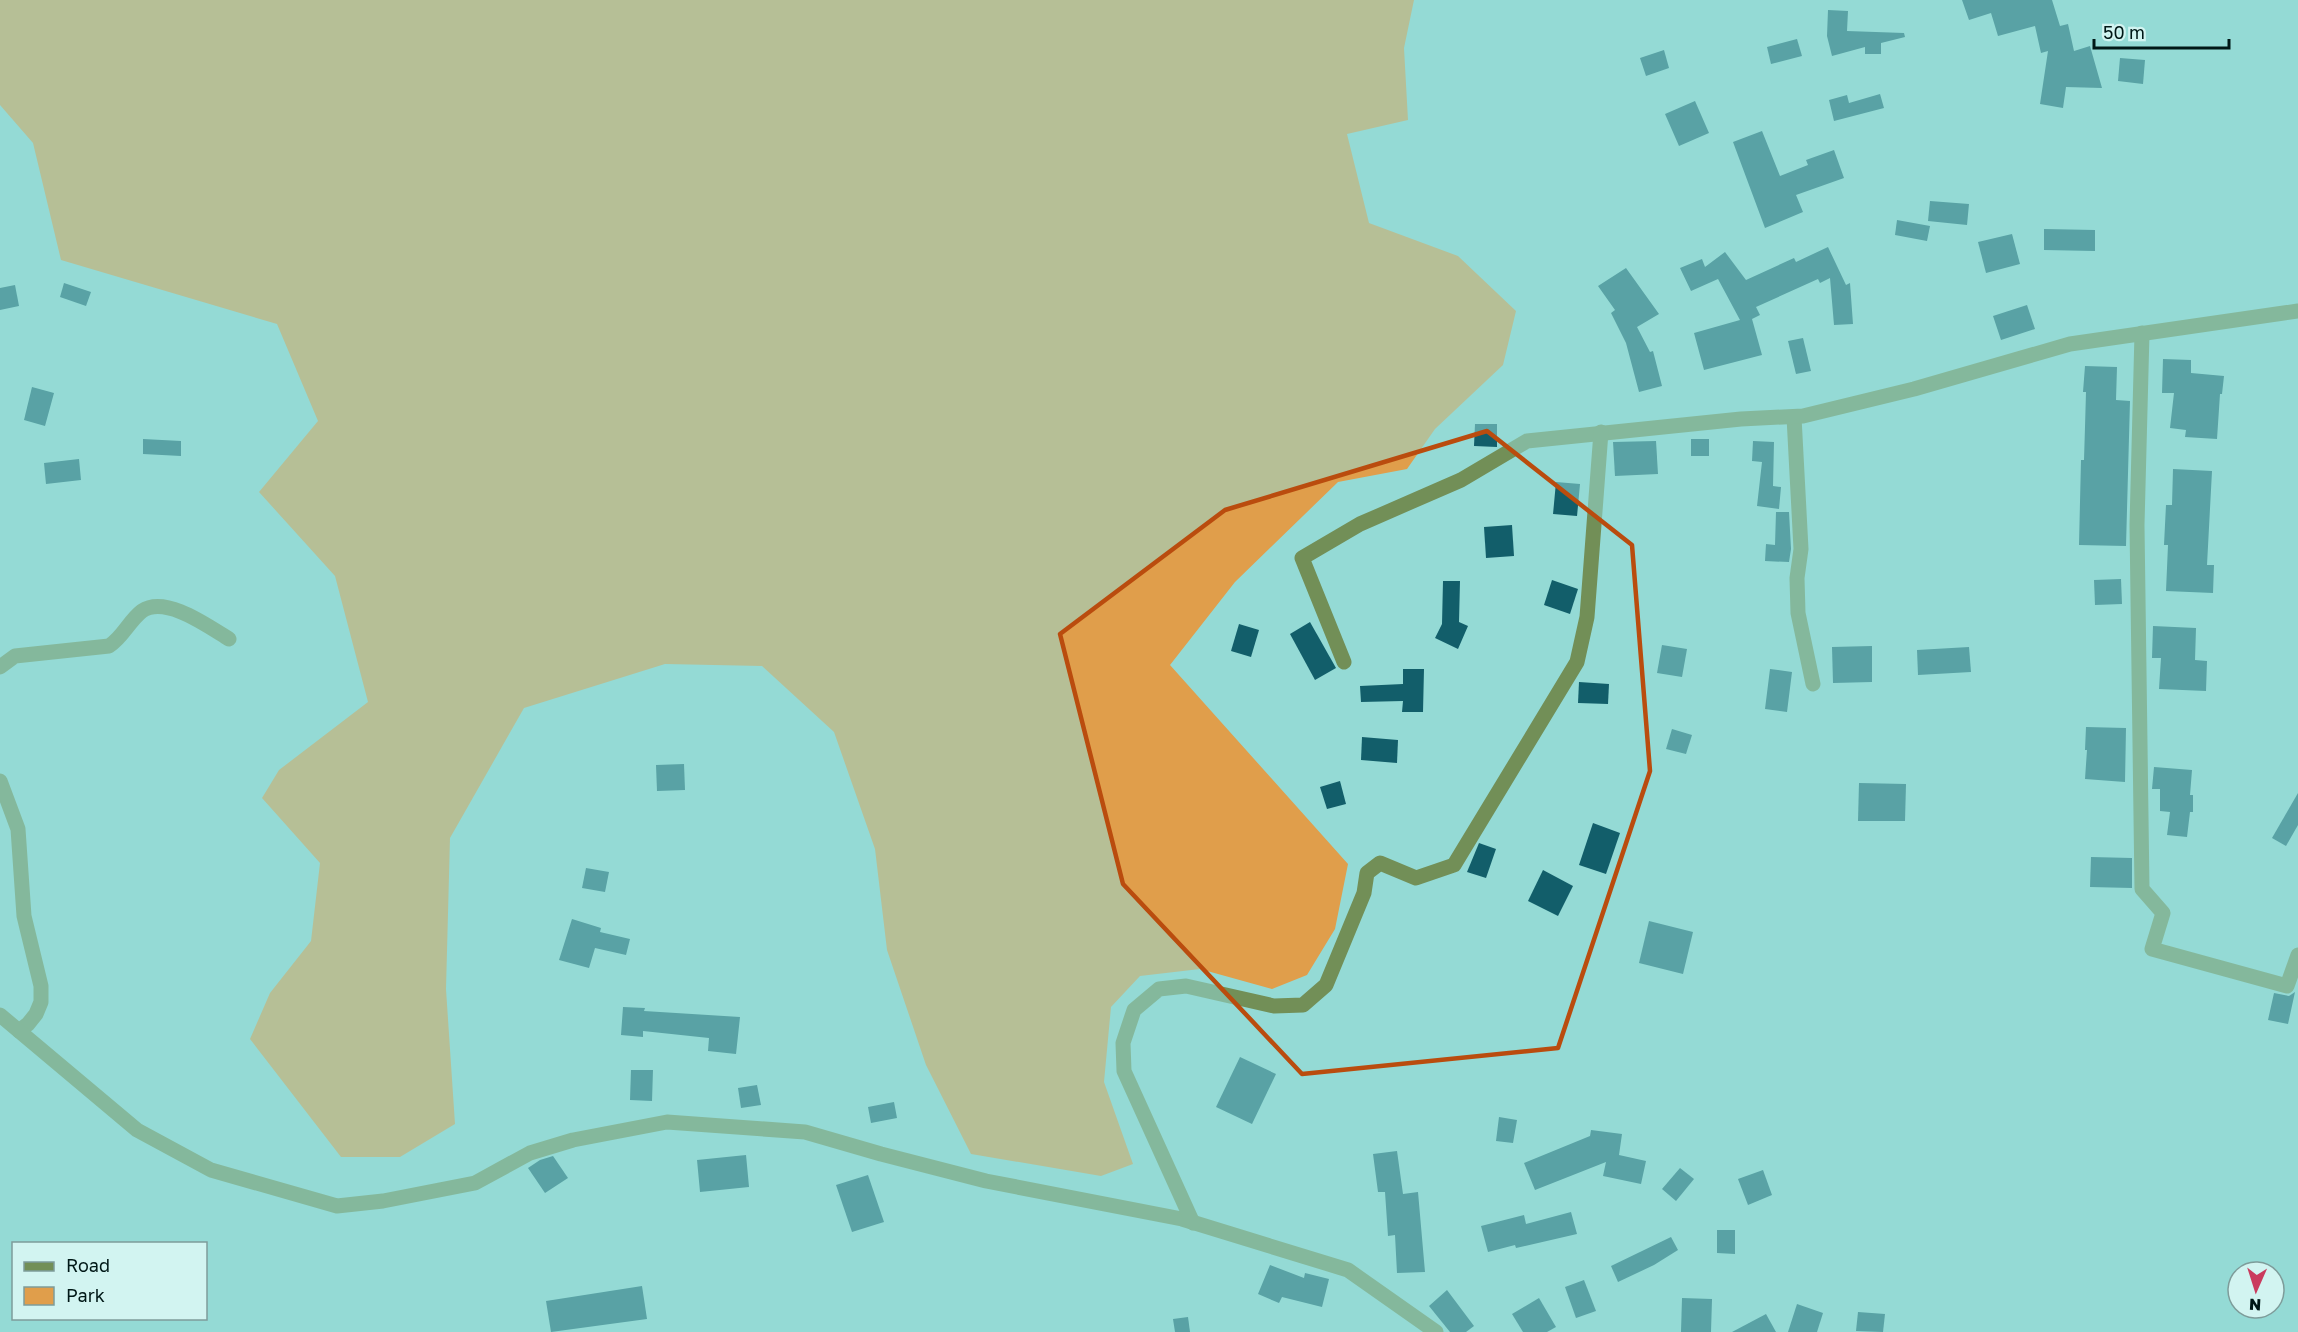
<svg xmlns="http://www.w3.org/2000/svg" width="2298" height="1332" font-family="'Golos Text',sans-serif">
<rect width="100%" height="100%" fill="#94dad5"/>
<!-- green -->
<polygon fill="#e09e4b" points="0,0 1414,0 1404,48 1408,120 1347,134 1369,223 1458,256 1516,311 1503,365 1435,429 1407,469 1338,482 1235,582 1170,665 1348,864 1335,929 1307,975 1272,989 1200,969 1140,976 1111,1007 1104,1082 1133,1164 1101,1176 971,1154 926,1065 887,950 875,849 834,732 762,666 665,664 524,708 450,838 446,989 455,1124 400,1157 341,1157 250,1039 270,993 311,941 320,863 262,798 279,770 368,702 335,576 259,492 318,421 277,324 61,260 33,143 0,105"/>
<!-- building -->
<g fill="#125e6a">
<polygon points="1962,0 2052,0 2060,26 2068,24 2074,51 2090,46 2102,88 2066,87 2063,108 2040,104 2048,51 2041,53 2035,26 1998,36 1991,13 1969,20"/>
<polygon points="1828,10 1848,11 1847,31 1904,33 1905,37 1881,43 1881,54 1865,54 1865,47 1832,56 1827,36"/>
<polygon points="1797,39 1802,56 1771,64 1767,47"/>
<polygon points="1664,50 1669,68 1646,76 1640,58"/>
<polygon points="2120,58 2145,60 2143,84 2118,81"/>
<polygon points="1880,94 1884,108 1834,121 1829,100 1847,95 1849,103"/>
<polygon points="1695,101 1709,133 1679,146 1665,114"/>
<polygon points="1762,131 1780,176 1808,165 1806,160 1834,150 1844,178 1796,195 1803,212 1765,228 1733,142"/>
<polygon points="1930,201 1969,204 1967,225 1928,221"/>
<polygon points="1897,220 1930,226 1927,241 1895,235"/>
<polygon points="2044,229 2095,230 2095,251 2044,250"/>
<polygon points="2012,234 2020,264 1986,273 1978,242"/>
<polygon points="1828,247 1846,285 1850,283 1853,324 1834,325 1830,278 1820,283 1818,279 1756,307 1760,315 1752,319 1762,355 1704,370 1694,333 1740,320 1718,279 1691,291 1680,268 1702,259 1705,267 1725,252 1746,280 1794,258 1796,262"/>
<polygon points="1626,268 1659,314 1637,327 1650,352 1653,351 1662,386 1639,392 1626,343 1611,313 1615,310 1598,286"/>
<polygon points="64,283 91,292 86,306 60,297"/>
<polygon points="15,285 19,306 0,310 0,288"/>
<polygon points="2027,305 2035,329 2001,340 1993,316"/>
<polygon points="1803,338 1811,371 1796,374 1788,341"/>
<polygon points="2163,359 2191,360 2191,373 2224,376 2222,394 2220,394 2217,439 2185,437 2186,430 2170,428 2174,393 2162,393"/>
<polygon points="2085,366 2117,367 2116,400 2130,401 2126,546 2079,545 2081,460 2084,460 2085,427 2086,392 2083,392"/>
<polygon points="32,387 54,393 45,426 24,420"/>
<polygon points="1475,424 1497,424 1497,447 1474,446"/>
<polygon points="143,439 181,441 181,456 143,454"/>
<rect x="1691" y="439" width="18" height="17"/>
<polygon points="1656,441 1658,474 1615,476 1613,442"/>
<polygon points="1753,441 1774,442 1773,486 1781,487 1779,509 1757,506 1762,462 1752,461"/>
<polygon points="79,459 81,480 46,484 44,463"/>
<polygon points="2173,469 2212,471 2207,565 2214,565 2213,593 2166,591 2168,545 2164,545 2166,505 2172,505"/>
<polygon points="1556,482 1580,484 1577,516 1553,514"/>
<polygon points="1776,512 1789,512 1791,549 1789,562 1765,561 1766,544 1775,545"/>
<polygon points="1512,525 1514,556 1486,558 1484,527"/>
<polygon points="2121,579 2122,604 2095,605 2094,580"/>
<polygon points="1552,580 1578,589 1570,614 1544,605"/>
<polygon points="1443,581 1460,581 1459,622 1468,626 1458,649 1435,638 1442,624"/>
<polygon points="1310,622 1336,668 1315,680 1290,634"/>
<polygon points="1239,624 1259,630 1251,657 1231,651"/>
<polygon points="2153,626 2196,628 2195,660 2207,661 2206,691 2159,689 2161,658 2152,658"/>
<polygon points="1662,645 1687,649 1682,677 1657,673"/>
<polygon points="1872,646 1872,682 1833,683 1832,647"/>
<polygon points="1969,647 1971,672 1918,675 1917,650"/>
<polygon points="1403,669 1424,669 1423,712 1402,712 1403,701 1361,702 1360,686 1403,684"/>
<polygon points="1770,669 1792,672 1787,712 1765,709"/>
<polygon points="1579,682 1609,684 1608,704 1578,703"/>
<polygon points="2086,727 2126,728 2125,782 2085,779 2087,750 2085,750"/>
<polygon points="1672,729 1692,735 1686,754 1666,749"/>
<polygon points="1362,737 1398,740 1397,763 1361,760"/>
<polygon points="684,764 685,790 657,791 656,765"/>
<polygon points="2154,767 2192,770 2190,795 2193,795 2193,812 2190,812 2187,837 2167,835 2170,812 2160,811 2160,789 2152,789"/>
<polygon points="1340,781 1346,804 1327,809 1320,787"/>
<polygon points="1859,783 1906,784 1905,821 1858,821"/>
<polygon points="2298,793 2298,825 2286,846 2272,838"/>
<polygon points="1593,823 1620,833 1606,874 1579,865"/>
<polygon points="1479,843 1496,849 1486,878 1467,872"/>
<polygon points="2091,857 2132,858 2132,888 2090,887"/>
<polygon points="586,868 609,872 605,892 582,888"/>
<polygon points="1543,870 1573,886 1558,916 1528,901"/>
<polygon points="572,919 601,928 600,932 630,939 626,955 595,948 589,968 559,960"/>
<polygon points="1649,921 1693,932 1683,974 1639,963"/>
<polygon points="2295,992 2288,1024 2268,1020 2274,993 2289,996"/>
<polygon points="623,1007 645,1008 644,1011 740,1017 736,1054 708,1051 709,1038 643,1031 643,1037 621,1035"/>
<polygon points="1240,1057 1276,1074 1252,1124 1216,1107"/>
<polygon points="631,1070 653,1070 652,1101 630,1100"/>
<polygon points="757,1085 761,1105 741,1108 738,1088"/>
<polygon points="894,1102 897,1118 871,1123 868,1107"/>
<polygon points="1499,1117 1517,1120 1513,1143 1496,1141"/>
<polygon points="1591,1130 1622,1134 1619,1155 1646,1161 1641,1184 1603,1176 1606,1162 1535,1190 1524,1163 1590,1136"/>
<polygon points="1397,1151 1403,1194 1418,1192 1425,1272 1397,1273 1395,1235 1388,1236 1385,1192 1378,1192 1373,1154"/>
<polygon points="746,1155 749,1187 700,1192 697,1160"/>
<polygon points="553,1156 568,1178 545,1193 528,1168 540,1160"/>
<polygon points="1680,1168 1694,1179 1676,1201 1662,1189"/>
<polygon points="1763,1170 1772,1195 1748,1205 1738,1179"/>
<polygon points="868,1175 884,1222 852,1232 836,1185"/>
<polygon points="1571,1212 1577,1234 1516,1248 1515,1245 1488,1252 1481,1226 1524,1215 1526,1224"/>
<polygon points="1717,1230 1735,1230 1735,1254 1717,1253"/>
<polygon points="1671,1237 1678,1250 1654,1265 1618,1282 1611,1266"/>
<polygon points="1270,1265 1304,1278 1305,1273 1329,1279 1322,1307 1282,1297 1279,1303 1258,1294"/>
<polygon points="1584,1280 1596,1311 1576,1318 1565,1287"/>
<polygon points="642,1286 647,1319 551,1332 546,1301"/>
<polygon points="1447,1290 1474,1326 1466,1332 1450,1332 1429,1306"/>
<polygon points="1539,1298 1556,1327 1547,1332 1523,1332 1512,1314"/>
<polygon points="1682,1298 1712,1299 1711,1332 1681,1332"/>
<polygon points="1797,1304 1823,1313 1817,1332 1788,1332"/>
<polygon points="1858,1312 1885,1314 1883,1332 1856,1331"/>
<polygon points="1766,1314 1776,1332 1732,1332"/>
<polygon points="1188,1317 1190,1332 1175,1332 1173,1319"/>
</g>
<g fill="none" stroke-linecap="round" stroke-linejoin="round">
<!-- minor -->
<g stroke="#728f57" stroke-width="15">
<polyline points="2142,333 2137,525 2142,889 2163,913 2152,949 2287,986 2298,955"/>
<polyline points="1794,417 1801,549 1797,578 1798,613 1813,684"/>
<polyline points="1344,662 1302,558 1360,524 1461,480 1527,441 1741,419 1803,416 1914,389 2070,344 2298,311"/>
<path d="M0,667L15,656L109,646C123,637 129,621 142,611C166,595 209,627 229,639"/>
<polyline points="0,781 18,829 24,916 41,986 41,1002 36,1014 28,1024 19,1031"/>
<polyline points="0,1015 137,1130 211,1170 337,1206 383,1201 475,1183 530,1153 573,1140 667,1122 805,1132 881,1154 986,1181 1182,1219 1348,1270 1436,1332"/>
<polyline points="1193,1223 1124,1071 1123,1043 1134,1010 1159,989 1186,986 1274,1006 1303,1005 1326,985 1364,893 1367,873 1380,863 1416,878 1454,865 1577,662 1587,617 1601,432"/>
</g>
</g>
<!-- marked area -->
<path d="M0 0H2298V1332H0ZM1487,431L1632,545L1650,771L1558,1048L1302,1074L1123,884L1060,634L1225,510Z" fill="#94dad5" fill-opacity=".55" fill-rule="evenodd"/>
<path fill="none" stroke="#ba4c0e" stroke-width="4.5" stroke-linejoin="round" d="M1487,431L1632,545L1650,771L1558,1048L1302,1074L1123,884L1060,634L1225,510Z"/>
<!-- legend -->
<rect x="12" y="1242" width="195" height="78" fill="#d2f4f1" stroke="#7e9c9a" stroke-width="1.5"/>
<rect x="24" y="1262" width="30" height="9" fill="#728f57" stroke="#7e9c9a" stroke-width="1.5"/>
<text x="66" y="1272" font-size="18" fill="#001817">Road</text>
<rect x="24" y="1287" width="30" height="18" fill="#e09e4b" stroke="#7e9c9a" stroke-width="1.5"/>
<text x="66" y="1302" font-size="18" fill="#001817">Park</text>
<!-- north arrow -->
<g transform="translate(2256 1290) rotate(183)"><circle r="28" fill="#d2f4f1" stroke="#7e9c9a" stroke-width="1.5"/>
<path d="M0-4.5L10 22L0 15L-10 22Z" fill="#ca3b5e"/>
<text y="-9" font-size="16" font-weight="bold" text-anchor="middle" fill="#001817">N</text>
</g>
<!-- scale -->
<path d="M2094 39v9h135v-9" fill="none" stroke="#001817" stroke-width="3"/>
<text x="2103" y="39" font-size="18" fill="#001817" stroke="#d2f4f1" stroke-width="4.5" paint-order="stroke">50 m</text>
</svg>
